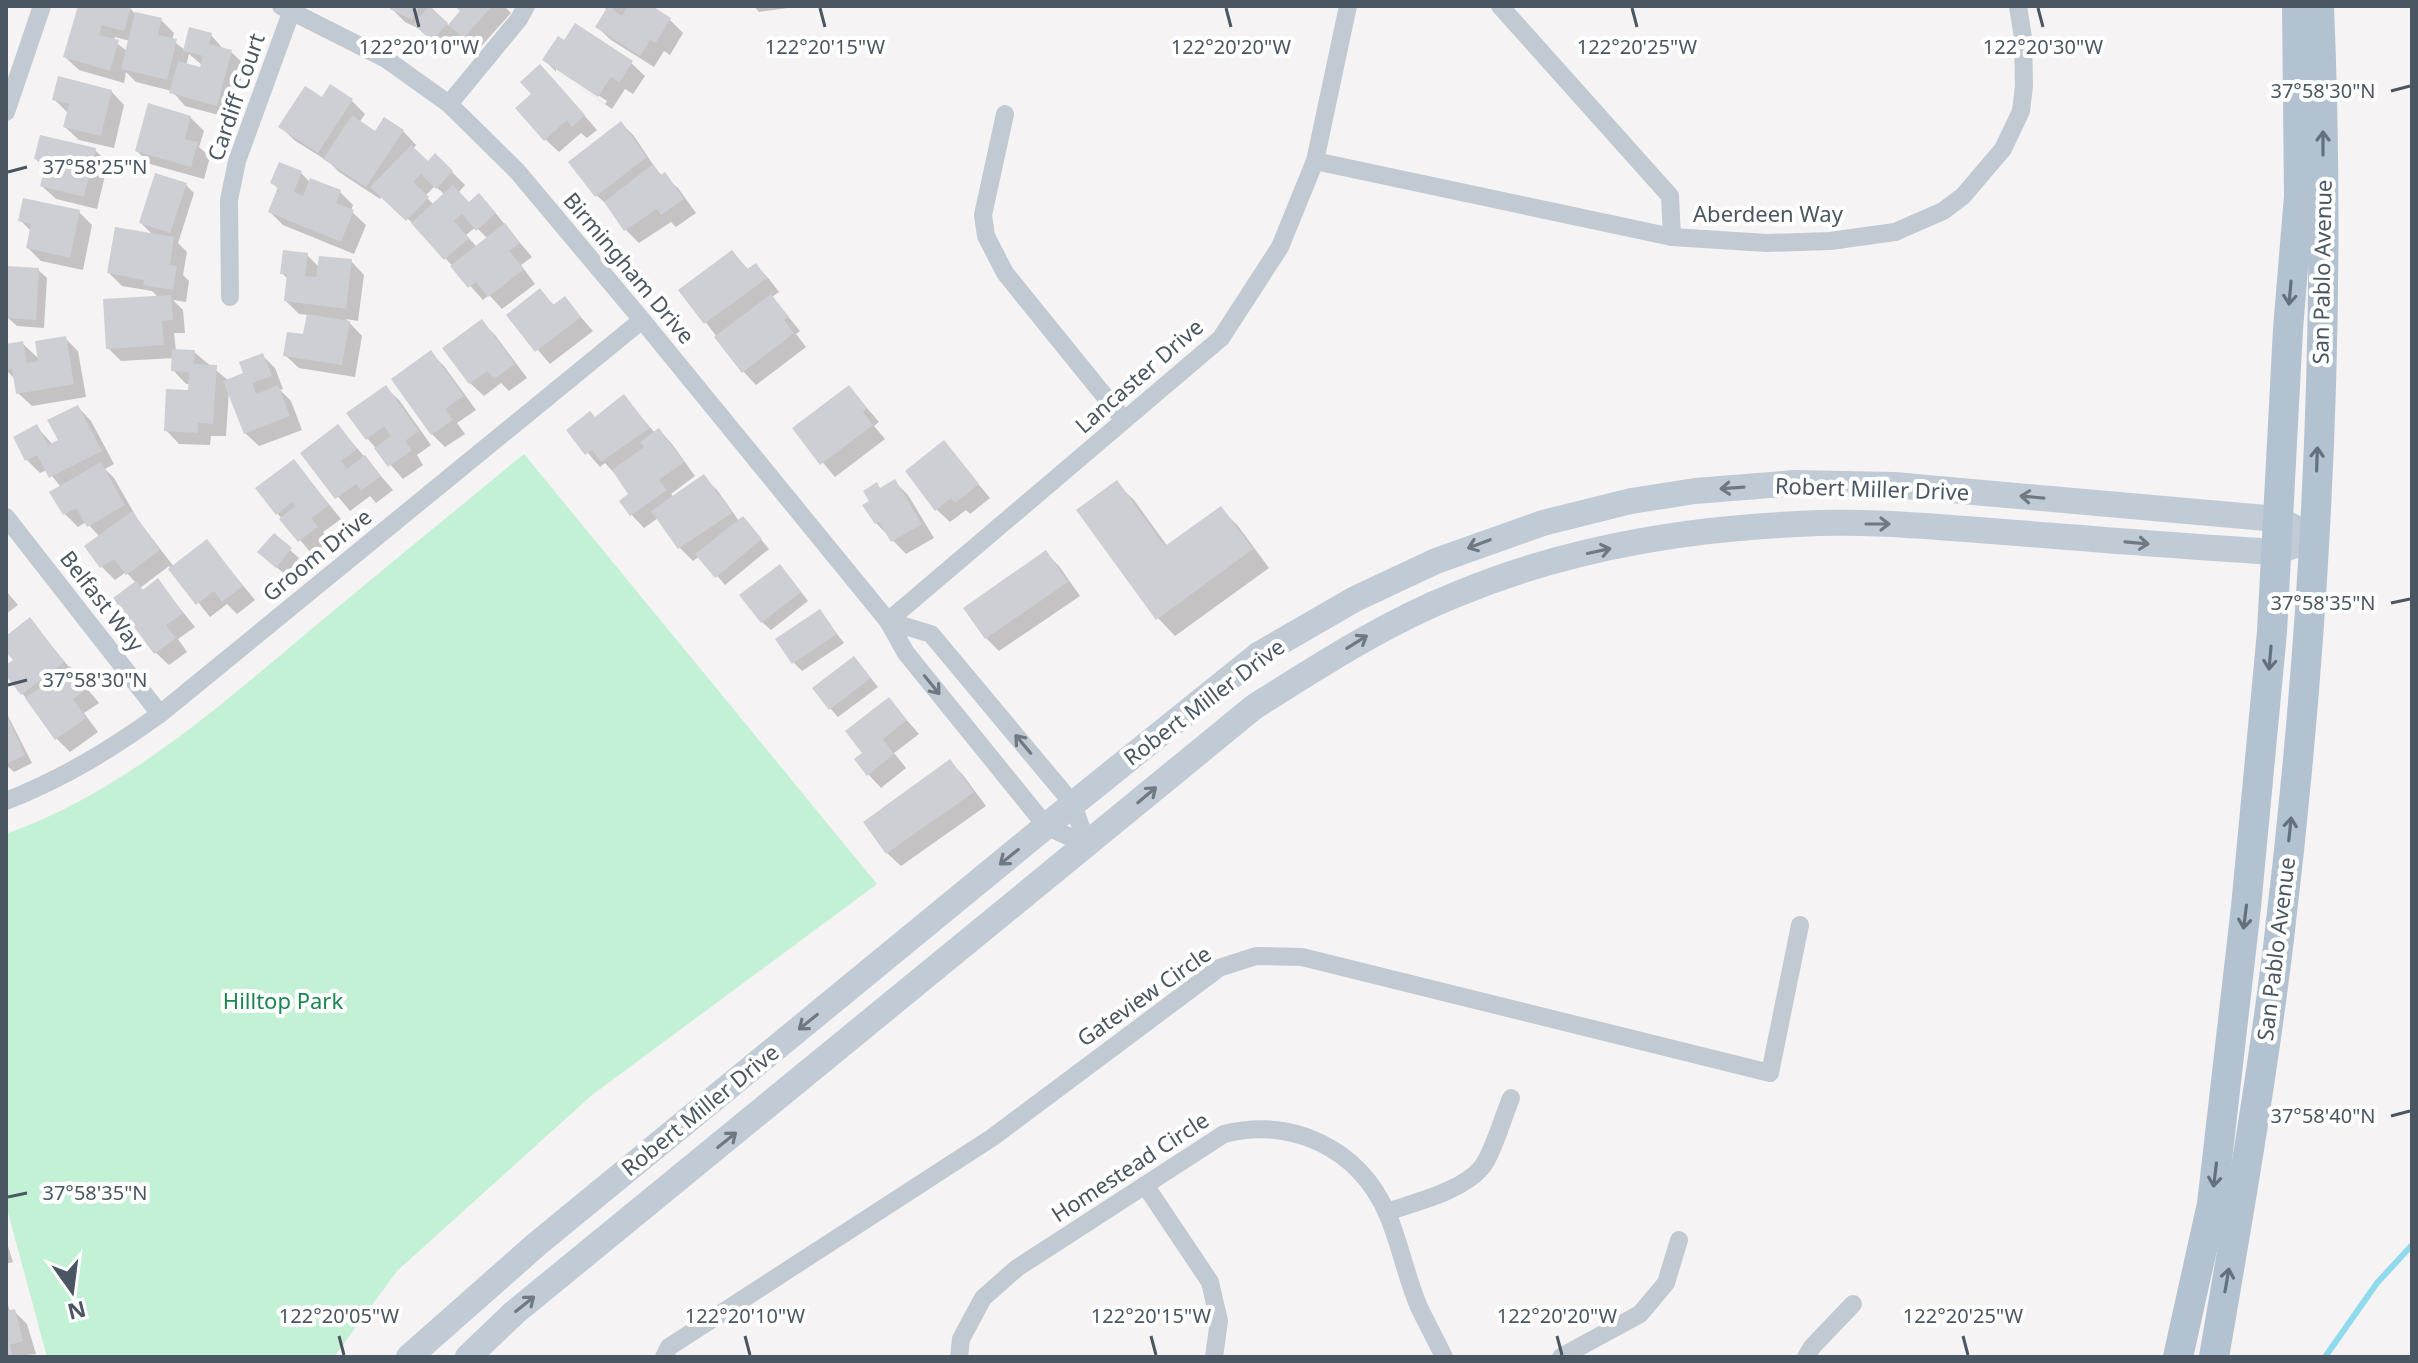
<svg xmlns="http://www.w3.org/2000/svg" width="2418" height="1363" font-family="'Noto Sans',sans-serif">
<rect width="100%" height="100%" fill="#f5f3f3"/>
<!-- green -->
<path fill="#c3f1d5" d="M524,454L877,884L592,1095L397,1271L334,1357H47L6,1205V834C121,793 215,710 308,632C380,572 452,513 524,454Z"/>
<!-- shadow -->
<g fill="#0003" fill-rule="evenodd">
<polygon points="6,6 8,6 6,34"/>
<path d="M80,6L106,11L107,6H122L130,8L135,14L161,20L174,33L172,40L185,50L211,35L224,50L231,52L245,65L230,118L185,106L172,91L136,82L126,72L124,83L79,70L65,57ZM115,37L130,41L127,51L114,41ZM189,54L202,65L201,70L186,66Z"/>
<polygon points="394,6 430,6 449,26 462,12 455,6 504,6 511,13 478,50 461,36 447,53 422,30 405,22 392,9"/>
<polygon points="603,6 648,6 670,20 683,33 670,55 664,51 654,67 611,40 597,27 608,11"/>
<polygon points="754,6 803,6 759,12"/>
<polygon points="544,59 631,63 645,76 633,94 625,89 612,109 557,72 605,104 607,101 556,67 556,72"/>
<polygon points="554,80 597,130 587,138 581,133 559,152 545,139"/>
<path d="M330,87L352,101L365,114L359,123L376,133L403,131L416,145L413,149L428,164L436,156L465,185L458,193L469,204L492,209L532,257L521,265L535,284L502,309L489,295L483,300L421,231L382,195L380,199L339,172L329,162L294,140L281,127L322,99ZM435,186L445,195L434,205L425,196ZM476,227L488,239L477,247L466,235Z"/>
<polygon points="111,91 124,105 114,148 79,140 65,127 69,114 54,99"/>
<polygon points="190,117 204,131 199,147 210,157 204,179 150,164 137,151"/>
<polygon points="621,123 634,136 658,172 678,188 696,213 676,227 671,222 639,243 626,230 611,208 596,195"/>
<polygon points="95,150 108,163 97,209 56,199 42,186 46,169 36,159"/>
<polygon points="301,173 311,183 340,192 353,205 351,211 366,225 354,254 283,225 270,212 279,189 272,183"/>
<polygon points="186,185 194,193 178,243 187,252 183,275 189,281 186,302 173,300 183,310 185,333 174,333 176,351 194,352 229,381 246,374 262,355 275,368 283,389 280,390 291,401 302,430 259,446 245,433 229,390 226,436 211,436 210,445 179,444 166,430 190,392 190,384 186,384 173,370 174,358 121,361 108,348 158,297 152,291 122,286 109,273 154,236 141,223"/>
<polygon points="79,212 92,225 83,270 41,261 28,248 31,231 20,220"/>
<polygon points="732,252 749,270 756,265 769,279 779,292 772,297 800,331 796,334 806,347 756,385 743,371 681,290"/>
<polygon points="307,255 319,267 351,261 364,275 358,321 346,319 362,336 355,377 299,368 285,355 305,337 308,315 299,314 286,301 288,279 282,273"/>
<polygon points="6,268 38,270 47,278 44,328 17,326 8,318 10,290 6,286"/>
<polygon points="540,291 555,306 565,299 593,331 550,364 508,315"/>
<polygon points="482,322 495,335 527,378 509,391 501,383 484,396 470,383"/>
<polygon points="65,338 78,351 86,397 32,406 18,393 16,380 6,370 6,346 22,343 40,360"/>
<polygon points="431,353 444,366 476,410 457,423 465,434 445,447 432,434"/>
<polygon points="385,387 399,400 431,445 417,455 423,465 403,479 367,438"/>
<polygon points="849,387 879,422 874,426 885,439 835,477 794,428"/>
<polygon points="624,397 655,433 659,430 672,444 695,476 671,494 674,497 703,476 717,490 739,521 751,527 769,549 725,585 700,556 693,561 679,547 658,518 644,528 631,514 631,494 615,474 605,463 600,467 568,430 595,419"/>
<polygon points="78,407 91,421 114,464 105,469 114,478 138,520 174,567 207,542 255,600 237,614 227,604 210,617 169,566 140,588 144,591 158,581 195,627 178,639 187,652 169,665 155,652 137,584 126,572 115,580 102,567 87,547 100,537 86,522 78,527 65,514 61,487 47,470 40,473 27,460 37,427 53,445 60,441"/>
<polygon points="338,426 393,490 376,503 370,496 350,511 302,453"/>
<polygon points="944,443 990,498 970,514 966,510 950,522 936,509"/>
<polygon points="294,461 341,519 323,532 330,541 312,554 277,513"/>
<polygon points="895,482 908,495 934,538 906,554 876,523 872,501 877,485 882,490"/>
<polygon points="1116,483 1134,500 1168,547 1221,509 1238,526 1269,568 1175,636 1158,618"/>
<polygon points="274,536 299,558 286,575 269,561"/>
<polygon points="1046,553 1059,566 1080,596 999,651 986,638"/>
<polygon points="788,575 808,601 771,630 762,622"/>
<polygon points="6,591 18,605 6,614"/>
<polygon points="819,611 844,643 802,671 794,663"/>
<polygon points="30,620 99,703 84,713 98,732 70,752 57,739 6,672 6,667 15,660 6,648 6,634 8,636"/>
<polygon points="862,667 878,687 838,717 830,708"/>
<polygon points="889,700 919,734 894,753 906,768 881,788 868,774 865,754"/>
<polygon points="6,712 32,763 14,772 6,765"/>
<polygon points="950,762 963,775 986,806 901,866 887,853"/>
<polygon points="6,1240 13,1262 6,1264"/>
<polygon points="6,1298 10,1312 14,1311 27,1324 36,1354 6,1357"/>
</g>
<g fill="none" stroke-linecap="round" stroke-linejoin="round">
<!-- stream -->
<polyline stroke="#90daee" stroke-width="6" points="2325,1357 2377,1283 2412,1245"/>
</g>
<!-- building -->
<g fill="#cdcfd5">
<polygon points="78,6 104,8 105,6 131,7 124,31 102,25 99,35 119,40 110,71 63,57"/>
<polygon points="391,6 419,6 412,20 390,9"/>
<polygon points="429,6 448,23 432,41 413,24"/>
<polygon points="455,6 492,6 464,38 448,25 460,11"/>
<polygon points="608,6 615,6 613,10 622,16 628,6 652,6 671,18 656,43 650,40 640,56 595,27"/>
<polygon points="135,12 162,18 158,35 177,39 167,80 121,69"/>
<polygon points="575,23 633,61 619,83 611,77 598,97 542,60 558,36 564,40"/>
<polygon points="189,27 212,33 209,44 232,50 217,106 169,93 178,61 200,67 203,56 183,51"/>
<polygon points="540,64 585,115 572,127 567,120 544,141 515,108 531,94 520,82"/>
<polygon points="58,76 112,90 101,136 63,127 69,104 52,100"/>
<polygon points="330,84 353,99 318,153 278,127 305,86 322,97"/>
<polygon points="148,103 191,116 185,139 198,142 191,167 135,151"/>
<polygon points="352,115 375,131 384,117 404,130 366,187 323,159"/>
<polygon points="621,121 647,157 595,197 568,162"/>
<polygon points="40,135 96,148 84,197 40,186 46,162 34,159"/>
<polygon points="411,145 428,161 435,153 453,171 436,189 421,174 413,182 429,197 406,221 370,187"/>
<polygon points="279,162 302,171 294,192 303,196 310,178 341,190 336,203 354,210 341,242 268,212 278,187 270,183"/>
<polygon points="653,164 661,175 665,172 684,199 661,215 657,209 624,231 604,202"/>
<polygon points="155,173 187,183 170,233 139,223"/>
<polygon points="453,185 469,202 479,193 496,213 476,231 462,214 454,221 469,238 444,260 411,223"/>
<polygon points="23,198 80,210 70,258 26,248 31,224 18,221"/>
<polygon points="505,223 520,243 509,251 524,269 488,297 476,282 468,288 450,266"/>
<polygon points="115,227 174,237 170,265 177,266 173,290 143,285 144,280 107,273"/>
<polygon points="283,250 308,253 305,276 316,277 319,256 352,259 346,309 284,301 287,274 280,274"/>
<polygon points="732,250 747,269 756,263 767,278 704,324 678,290"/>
<polygon points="6,266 39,268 36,320 6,318 8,286 6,286"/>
<polygon points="540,288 553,305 565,296 581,317 535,352 506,315"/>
<polygon points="771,294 789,317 784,320 794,333 742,373 714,337"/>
<polygon points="171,295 173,320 162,321 164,345 106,349 103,299"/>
<polygon points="307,314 350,321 342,365 283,356 287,332 303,334"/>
<polygon points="482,319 515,364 494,379 488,371 469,384 442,348"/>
<polygon points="66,336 74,384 16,394 12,369 6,370 6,344 23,341 27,363 38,361 35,341"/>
<polygon points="172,349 195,350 194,364 217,365 213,424 198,423 198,433 164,431 166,389 188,390 189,372 171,371"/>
<polygon points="431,350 464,396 445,409 453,420 431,435 391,379"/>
<polygon points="263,353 272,376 252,383 256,394 278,385 290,416 244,434 223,381 243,373 239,362"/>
<polygon points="386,385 419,431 405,441 412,450 388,467 374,448 391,436 384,426 366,440 346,413"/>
<polygon points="849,385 867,408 863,412 873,425 820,465 792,428"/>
<polygon points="624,394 650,428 601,462 592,450 585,455 566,430 590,411 595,417"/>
<polygon points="78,405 102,451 49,478 37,455 25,461 13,437 37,424 48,445 58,440 47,420"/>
<polygon points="338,424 357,449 341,461 347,469 365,455 381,476 361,491 356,484 335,499 300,453"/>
<polygon points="659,428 684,462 659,480 667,490 630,516 619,501 628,494 612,470 644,447 640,442"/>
<polygon points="944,440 979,484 955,503 951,498 935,511 905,471"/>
<polygon points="294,459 329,505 311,518 318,527 298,542 279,519 295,506 292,502 276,515 255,488"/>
<polygon points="101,462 125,505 87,527 76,508 63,515 49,492"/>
<polygon points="704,474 732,513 678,549 651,511"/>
<polygon points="895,479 922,524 891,542 879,522 875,524 862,505 869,501 863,491 877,482 880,488"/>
<polygon points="1117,480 1165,546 1221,506 1253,549 1156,620 1076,510"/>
<polygon points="132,511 160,550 126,575 114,559 100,568 84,546"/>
<polygon points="743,516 762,539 715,578 695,554"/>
<polygon points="274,533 292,548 276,568 257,552"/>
<polygon points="207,539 243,586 222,602 214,591 196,605 168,569"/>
<polygon points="1046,550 1068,582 985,639 963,608"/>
<polygon points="780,564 801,592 761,623 739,595"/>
<polygon points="158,578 183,613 166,625 176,638 154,654 113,598 136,581 143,590"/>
<polygon points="820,609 837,634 792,664 775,639"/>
<polygon points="30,617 64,662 21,695 6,676 6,665 13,660 6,652 6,636"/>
<polygon points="854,656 871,678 829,710 812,688"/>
<polygon points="70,666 87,689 73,699 86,718 55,740 25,698"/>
<polygon points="889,697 907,720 883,739 894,754 867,776 854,759 862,753 845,731"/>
<polygon points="6,713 25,755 6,764"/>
<polygon points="950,759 974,792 886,854 863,822"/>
<polygon points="15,1309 23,1341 10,1345 13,1357 6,1357 6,1311"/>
</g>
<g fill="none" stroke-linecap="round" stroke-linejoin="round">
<!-- street -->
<g stroke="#c1cad2" stroke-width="18">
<polyline points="281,6 386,59 449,104 517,171 642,320 888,621 906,653 1046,826 1087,845"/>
<polyline points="1500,6 1670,196 1672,237"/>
<polyline points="449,104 519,19 526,6"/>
<polyline points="6,112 42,6"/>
<polyline points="1005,114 983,215 986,236 1005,273 1124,420"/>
<polyline points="1315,161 1672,237 1767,243 1830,241 1895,232 1943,211 1963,196 2003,149 2021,111 2024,86 2023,38 2018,6"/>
<polyline points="230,297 229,200 237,161 292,10"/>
<polyline points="6,517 160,714"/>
<polyline points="888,621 1221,338 1280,247 1315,161 1348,6"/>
<polyline points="888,621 931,634 1073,804 1087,845"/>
<path d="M6,801C64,778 110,750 160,714L642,320"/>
<polyline points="1145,1185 1210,1282 1219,1321 1214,1357"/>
<path d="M1387,1212C1415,1202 1463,1191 1482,1167C1492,1155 1504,1115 1511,1098"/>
<polyline points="664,1357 669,1347 993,1137 1219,968 1256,956 1302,957 1770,1073 1800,925"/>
<path d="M959,1357L961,1339L983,1298L1017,1268L1224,1134C1292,1117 1358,1148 1387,1213C1400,1243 1406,1277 1419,1307C1427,1324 1436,1340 1444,1357"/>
<polyline points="1561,1357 1640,1314 1666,1283 1679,1240"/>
<polyline points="1806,1357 1812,1347 1853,1304"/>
</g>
<!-- secondary -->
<g stroke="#c1cbd6" stroke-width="26">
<polyline points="409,1357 537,1244 1073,804 1258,655 1355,599 1436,561 1543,523 1631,501 1695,491 1795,483 1894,485 2277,519 2314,537"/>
<path d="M468,1357L514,1313L1254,707C1319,666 1383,624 1455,595C1562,550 1682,529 1798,524C1866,520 1935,527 2004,532C2094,539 2185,547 2276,552L2293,546"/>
</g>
<!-- primary -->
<g stroke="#b3c2d1" stroke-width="30">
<polyline points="2178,1357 2212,1204 2246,907 2272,632 2288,329 2299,196 2297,6"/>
<path d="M2214,1357C2238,1218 2262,1079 2279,939C2316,630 2332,317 2319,6"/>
</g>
</g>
<!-- one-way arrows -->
<defs><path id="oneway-shaft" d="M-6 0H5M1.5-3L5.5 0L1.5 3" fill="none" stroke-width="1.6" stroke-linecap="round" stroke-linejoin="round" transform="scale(2)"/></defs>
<g stroke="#64717d">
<use href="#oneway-shaft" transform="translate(2323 143) rotate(-90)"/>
<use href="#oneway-shaft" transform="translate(2290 293) rotate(95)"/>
<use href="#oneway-shaft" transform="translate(2317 459) rotate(-88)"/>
<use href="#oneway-shaft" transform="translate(2270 658) rotate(95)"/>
<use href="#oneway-shaft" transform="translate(2290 829) rotate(-84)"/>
<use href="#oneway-shaft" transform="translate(2245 917) rotate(97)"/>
<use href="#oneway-shaft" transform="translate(2215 1175) rotate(97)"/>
<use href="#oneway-shaft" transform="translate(2227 1280) rotate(-80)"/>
</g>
<g stroke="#6e7984">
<use href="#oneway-shaft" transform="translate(1732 488) rotate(176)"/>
<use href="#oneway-shaft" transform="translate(2032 497) rotate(-175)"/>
<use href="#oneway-shaft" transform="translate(1878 524)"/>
<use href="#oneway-shaft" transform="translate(2137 543) rotate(5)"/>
<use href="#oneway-shaft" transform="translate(1479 544) rotate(159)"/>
<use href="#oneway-shaft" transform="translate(1599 551) rotate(-12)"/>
<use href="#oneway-shaft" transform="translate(1357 642) rotate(-32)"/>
<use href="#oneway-shaft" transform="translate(1147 795) rotate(-40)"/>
<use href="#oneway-shaft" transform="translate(1009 857) rotate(141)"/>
<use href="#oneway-shaft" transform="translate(808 1022) rotate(141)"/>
<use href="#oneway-shaft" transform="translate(727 1140) rotate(-39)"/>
<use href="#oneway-shaft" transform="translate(525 1304) rotate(-39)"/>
</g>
<g stroke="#6e7983">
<use href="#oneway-shaft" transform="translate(932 685) rotate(51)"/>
<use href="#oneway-shaft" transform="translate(1023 744) rotate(-130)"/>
</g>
<!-- ticks -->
<path fill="none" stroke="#4a5661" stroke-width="3" d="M414,8L419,27M820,8L825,27M1226,8L1231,27M1632,8L1637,27M2038,8L2043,27M2391,91L2410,86M8,172L27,167M2391,603L2410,599M8,685L27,680M2391,1116L2410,1111M8,1197L27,1193M339,1336L344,1355M745,1336L750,1355M1151,1336L1156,1355M1557,1336L1562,1355M1963,1336L1968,1355"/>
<g text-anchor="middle" stroke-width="8" stroke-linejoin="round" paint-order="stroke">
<!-- street labels -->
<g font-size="22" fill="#4a5661" stroke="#fff">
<text transform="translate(236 97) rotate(-71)" y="8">Cardiff Court</text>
<text x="1768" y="222">Aberdeen Way</text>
<text transform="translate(629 268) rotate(50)" y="8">Birmingham Drive</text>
<text transform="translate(2322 272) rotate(-89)" y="8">San Pablo Avenue</text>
<text transform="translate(1139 376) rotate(-41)" y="8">Lancaster Drive</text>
<text transform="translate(1872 489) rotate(2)" y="8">Robert Miller Drive</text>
<text transform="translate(317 555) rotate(-39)" y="8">Groom Drive</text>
<text transform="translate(102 601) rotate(52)" y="8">Belfast Way</text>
<text transform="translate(1204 702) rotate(-37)" y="8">Robert Miller Drive</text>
<text transform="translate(2276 949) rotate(-83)" y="8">San Pablo Avenue</text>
<text transform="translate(1144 996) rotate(-35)" y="8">Gateview Circle</text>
<text transform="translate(700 1110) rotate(-39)" y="8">Robert Miller Drive</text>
<text transform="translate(1130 1167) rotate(-33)" y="8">Homestead Circle</text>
</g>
<!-- park labels -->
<g font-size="22" fill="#17864f" stroke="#fff">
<text x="283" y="1009">Hilltop Park</text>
</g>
</g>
<g font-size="20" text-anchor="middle" fill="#4a5661" stroke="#fff" stroke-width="8" stroke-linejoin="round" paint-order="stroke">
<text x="419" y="54">122°20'10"W</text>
<text x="825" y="54">122°20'15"W</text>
<text x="1231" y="54">122°20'20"W</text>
<text x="1637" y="54">122°20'25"W</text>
<text x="2043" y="54">122°20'30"W</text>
<text x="2323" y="98">37°58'30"N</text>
<text x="95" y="174">37°58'25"N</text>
<text x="2323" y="610">37°58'35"N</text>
<text x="95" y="687">37°58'30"N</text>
<text x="2323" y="1123">37°58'40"N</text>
<text x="95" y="1200">37°58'35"N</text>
<text x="339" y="1323">122°20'05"W</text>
<text x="745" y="1323">122°20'10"W</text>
<text x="1151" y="1323">122°20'15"W</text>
<text x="1557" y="1323">122°20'20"W</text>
<text x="1963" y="1323">122°20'25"W</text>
</g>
<!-- border -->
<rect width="2418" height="1363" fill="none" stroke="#4a5661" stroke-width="16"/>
<!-- north arrow -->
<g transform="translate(72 1291) rotate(166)" stroke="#ffffff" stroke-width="6" paint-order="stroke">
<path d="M0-6L14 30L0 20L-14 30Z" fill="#4a5661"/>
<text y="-12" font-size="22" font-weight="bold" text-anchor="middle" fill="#4a5661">N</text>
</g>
</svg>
